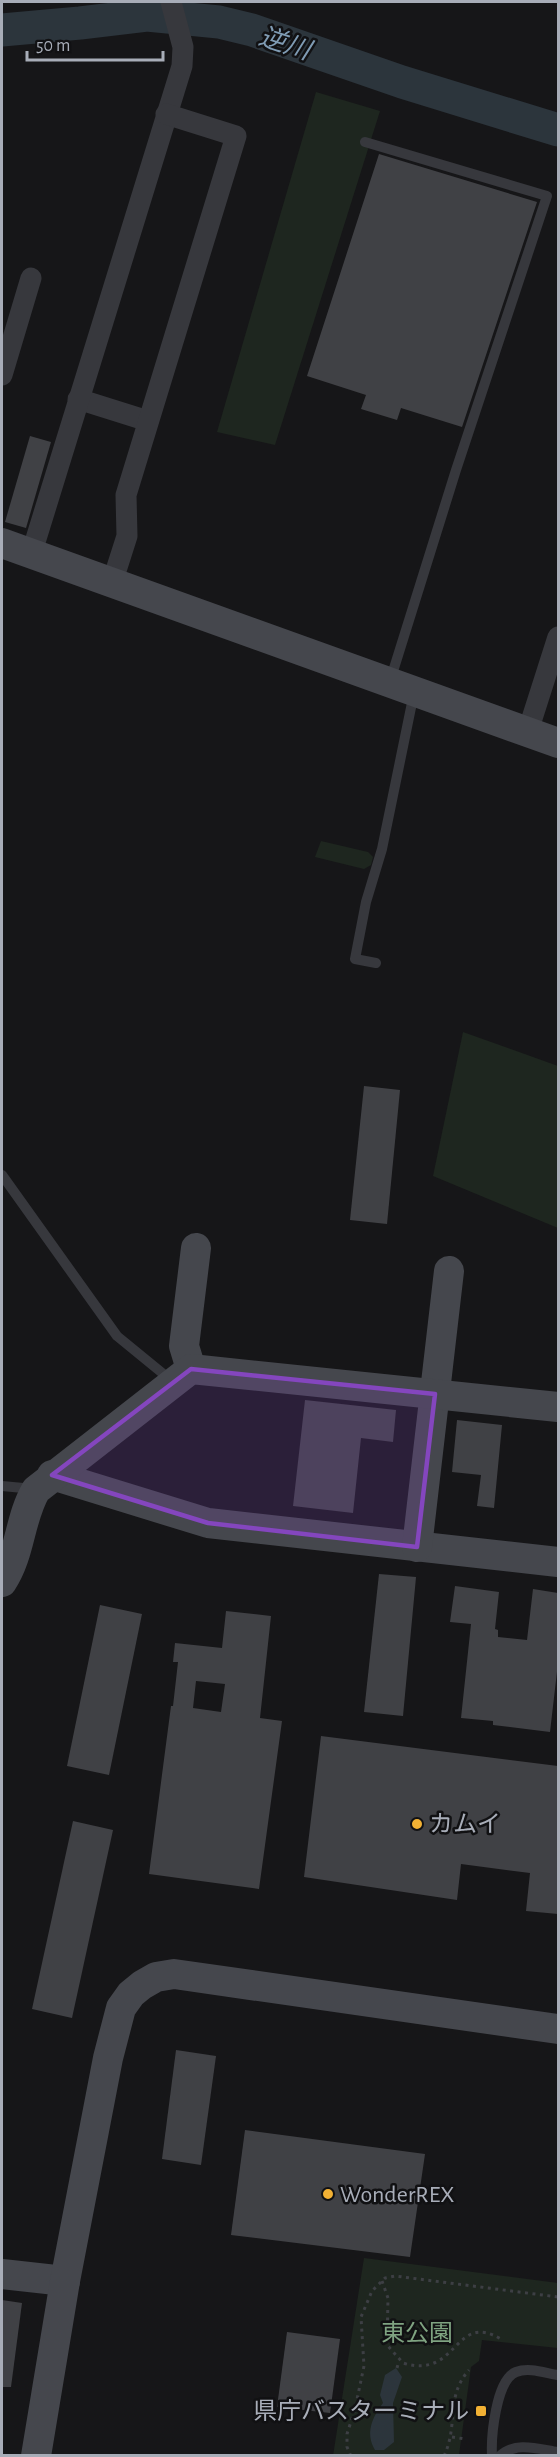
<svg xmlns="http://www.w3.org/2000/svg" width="560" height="2457" font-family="'Alegreya Sans','Noto Sans JP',sans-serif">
<rect width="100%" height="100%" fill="#161618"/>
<!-- green -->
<g fill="#1e261f">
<polygon points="316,92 380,111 275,445 217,432"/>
<polygon points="321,841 368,852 373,857 371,865 364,869 315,857"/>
<polygon points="463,1032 558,1066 558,1228 433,1176"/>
<polygon points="364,2258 558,2283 558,2348 482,2340 479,2361 471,2367 459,2455 333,2456"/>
</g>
<!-- water -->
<path fill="#2c353c" d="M396,2368L402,2377L393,2403L394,2442L384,2450H375C365,2433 372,2418 383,2403L380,2395L385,2375Z"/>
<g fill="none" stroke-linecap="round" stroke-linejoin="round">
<!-- river -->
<polyline stroke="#2c353c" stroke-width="33" points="2,30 80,23 147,15 219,22 252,30 402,82 558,130"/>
</g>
<!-- building -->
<g fill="#404145" fill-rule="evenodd">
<polygon points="379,154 537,202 462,427 401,408 397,420 361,409 366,395 307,376"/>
<polygon points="30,436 51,442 26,528 5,522"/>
<polygon points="364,1086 400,1090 387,1224 350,1220"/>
<polygon points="305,1400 396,1410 393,1442 361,1438 353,1513 293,1506"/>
<polygon points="457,1420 502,1425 494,1508 477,1506 481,1475 452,1472"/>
<polygon points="379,1574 416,1577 403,1716 364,1712"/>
<polygon points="455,1586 499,1592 495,1629 498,1630 498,1637 527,1640 533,1589 558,1593 558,1663 550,1732 493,1725 493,1721 461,1718 471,1624 450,1622"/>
<polygon points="100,1605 142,1614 109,1775 67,1766"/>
<path d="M226,1611L271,1616L260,1718L282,1721L259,1889L149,1874L171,1706H173L178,1662H173L175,1643L222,1648ZM196,1681L225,1684L221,1712L193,1708Z"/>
<polygon points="321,1736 558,1766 558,1914 526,1911 530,1873 461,1864 457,1900 304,1877"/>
<polygon points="73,1821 113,1830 72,2018 32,2009"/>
<polygon points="176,2050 216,2056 201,2165 162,2159"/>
<polygon points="245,2130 425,2154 410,2257 231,2235"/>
<polygon points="2,2300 22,2303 11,2387 2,2387"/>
<polygon points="287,2332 340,2339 330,2413 277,2407"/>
</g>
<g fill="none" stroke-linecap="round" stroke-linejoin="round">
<!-- path -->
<g stroke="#3d3f44" stroke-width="3" stroke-dasharray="3 4.5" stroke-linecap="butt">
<path d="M382,2281L388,2298L387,2345L403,2363C459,2380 453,2311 501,2339"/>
<polyline points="397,2368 399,2361"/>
<polyline points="452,2437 465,2439"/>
<polyline points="351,2456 347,2447 347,2434 355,2409 364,2366 361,2317 372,2291 385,2278 395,2276 558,2297"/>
<path d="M444,2456C459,2424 445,2397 469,2370"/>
</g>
<!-- lane -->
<g stroke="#37383d" stroke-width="10">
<polyline points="365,142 547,196 456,470 390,681"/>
<polyline points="376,963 355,959 366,902 382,849 414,693"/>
<polyline points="2,1175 117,1336 172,1381"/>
<polyline points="2,1486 34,1489"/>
<path d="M492,2456C491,2436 496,2380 516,2372C529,2367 545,2373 558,2375"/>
<path d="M500,2456C516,2441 538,2449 558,2452"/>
</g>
<!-- street -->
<g stroke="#37383d" stroke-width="21">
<polyline points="2,375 31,278"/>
<polyline points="78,399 148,421"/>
<polyline points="31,555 182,66 183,47 171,2"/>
<polyline points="112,583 127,536 126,495 236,136 166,114"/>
<polyline points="528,731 558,637"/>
</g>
<!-- secondary -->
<g stroke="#45474d" stroke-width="30">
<polyline points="2,543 558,743"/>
<polyline points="191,1369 184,1346 196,1248"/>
<polyline points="52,1475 208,1523 558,1562"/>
<polyline points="417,1547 449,1271"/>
<path d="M2,1582C21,1553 19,1519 36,1490L191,1369L558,1407"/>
<polyline points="2,2274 65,2281"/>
<polyline points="36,2456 65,2281 108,2058 121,2008 131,1994 142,1985 156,1977 174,1974 558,2029"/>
</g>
</g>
<!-- marked area -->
<path fill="#8446be" fill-opacity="0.2" stroke="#8446be" stroke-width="4.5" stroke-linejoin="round" d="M191,1369L435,1394L417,1547L208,1523L52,1475Z"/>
<!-- markers -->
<g fill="#f2b134" stroke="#111113" stroke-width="2">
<circle cx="417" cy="1824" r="6"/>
<circle cx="328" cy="2194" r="6"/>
<rect x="475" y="2405" width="12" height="12" rx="3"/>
</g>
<g text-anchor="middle" stroke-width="5" stroke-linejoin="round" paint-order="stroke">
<!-- poi labels -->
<g font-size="24" fill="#a8adb8" stroke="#111113" text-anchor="start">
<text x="429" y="1832">カムイ</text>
<text x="340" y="2202">WonderREX</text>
<text x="469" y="2419" text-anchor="end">県庁バスターミナル</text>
</g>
<!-- park labels -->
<g font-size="24" fill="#7fa381" stroke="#111113">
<text x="417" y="2341">東公園</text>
</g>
<!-- water labels -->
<g font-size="26" font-style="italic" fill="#7f9bb3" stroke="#111113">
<text transform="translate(285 43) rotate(18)" y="9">逆川</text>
</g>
</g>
<!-- border -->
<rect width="560" height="2457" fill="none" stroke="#a8adb8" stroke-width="6"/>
<!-- scale -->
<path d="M27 51v9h136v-9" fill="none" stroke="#a8adb8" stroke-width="3"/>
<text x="36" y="51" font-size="18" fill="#a8adb8" stroke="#111113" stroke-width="4.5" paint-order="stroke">50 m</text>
</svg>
